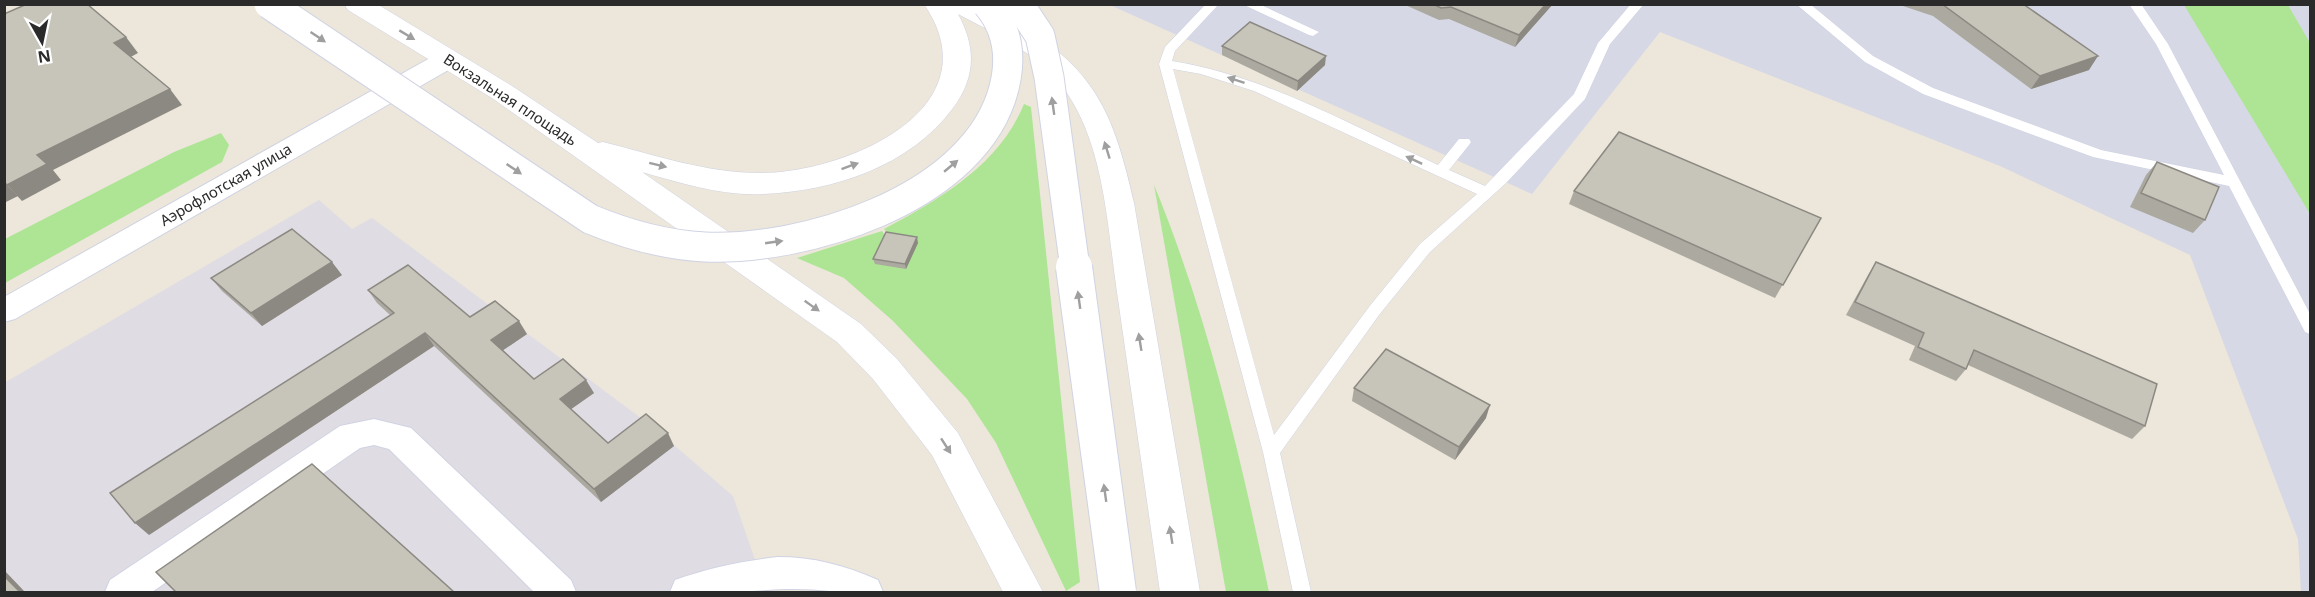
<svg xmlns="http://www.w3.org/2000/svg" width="2315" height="597" font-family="'Noto Sans',sans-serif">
<rect width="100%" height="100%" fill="#ece6db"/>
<!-- industrial -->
<polygon fill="#dfdce4" points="319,200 352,229 372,218 653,427 733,496 766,592 5,592 4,383"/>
<!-- airport -->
<polygon fill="#d6d8e5" points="1110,5 2310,5 2310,592 2301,592 2298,539 2190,255 2000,166 1660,32 1532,194"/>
<!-- green -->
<g fill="#ade595">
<polygon points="2184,5 2288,5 2310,43 2310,214"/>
<path d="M1024,104L1031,107L1080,582L1066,591L996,443L967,399L893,321L844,278L797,258L882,231L887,238H892L884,229C940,199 999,165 1024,104Z"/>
<polygon points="221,133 229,145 222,162 5,283 5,239 174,152"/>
<path d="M1154,185C1208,316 1240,455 1269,592H1226Z"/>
</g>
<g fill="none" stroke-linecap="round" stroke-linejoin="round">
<defs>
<g id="service">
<path d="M1206,4H1219L1175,51L1172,61C1266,76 1352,126 1438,165L1459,139H1469L1471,142L1469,145L1449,170L1485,186L1574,94L1598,43L1631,4H1644L1610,44L1585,99L1506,183L1430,252L1379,315L1280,453L1311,592H1293L1263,452L1159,64L1165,47ZM1173,69L1201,74L1254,91L1477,194L1420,244L1369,307L1274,435Z"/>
<polygon points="1242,4 1259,4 1319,32 1313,36 1309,35"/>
<polygon points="1796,4 1810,4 1873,56 1933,88 2101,150 2224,175 2156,44 2129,4 2141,4 2168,44 2310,314 2310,334 2305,332 2229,186 2093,157 1923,94 1865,62"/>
</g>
<g id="minor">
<polygon points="448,51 457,53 461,59 457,65 15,319 4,322 4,297 439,53"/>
<polygon points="374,419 411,428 571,580 576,592 534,592 389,449 374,445 360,448 152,592 105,592 110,580 340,426"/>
<path d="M777,557C814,557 844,565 878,580L883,592C854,595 824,589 795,589C754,589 711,597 670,592L675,580C708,568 743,561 777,557Z"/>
</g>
<path id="secondary" d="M344,4H377L512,86L598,143L603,142C655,155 706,173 760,173C845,173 996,109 924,4C941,4 963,1 979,4C993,8 1008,19 1020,26C1098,70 1115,120 1134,203L1200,592H1160C1146,494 1132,397 1118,299C1108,235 1106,158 1072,101C1048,58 999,36 958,14C976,47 976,77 953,108C910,166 834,191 763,194C722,196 681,183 642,172L861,324L897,359L958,433L1043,592H1003L932,455L873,379L837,342L492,98L348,10Z"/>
</defs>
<!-- service casing -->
<use href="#service" stroke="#d0d3e3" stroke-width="1"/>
<!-- minor casing -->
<use href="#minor" stroke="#d0d3e3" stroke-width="2"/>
<!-- secondary casing -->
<use href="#secondary" stroke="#d0d3e3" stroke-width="1"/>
<!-- service -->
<use href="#service" fill="#fff" fill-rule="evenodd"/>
<!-- minor -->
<use href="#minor" fill="#fff" fill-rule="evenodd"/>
<!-- secondary -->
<use href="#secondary" fill="#fff" fill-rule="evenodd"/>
<defs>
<g id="tertiary-bridge-far1">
<path d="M269,4L590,219C626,234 665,245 705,247C804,251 966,201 1001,98C1012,65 1011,32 987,4"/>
<polyline points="1019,4 1040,36 1049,77 1075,268"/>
</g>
<polyline id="tertiary-bridge" points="1074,267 1118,592"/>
</defs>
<!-- tertiary-bridge-far1 casing -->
<use href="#tertiary-bridge-far1" stroke="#d0d3e3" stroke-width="31" stroke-linecap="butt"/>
<!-- tertiary-bridge casing -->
<use href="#tertiary-bridge" stroke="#d0d3e3" stroke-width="38" stroke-linecap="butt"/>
<!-- tertiary-bridge-far1 -->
<use href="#tertiary-bridge-far1" stroke="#fff" stroke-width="29"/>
<!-- tertiary-bridge -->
<use href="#tertiary-bridge" stroke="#fff" stroke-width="36"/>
</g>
<!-- wall -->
<g fill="#aba9a0">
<polygon points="1403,4 1553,4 1515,47 1449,19 1439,20"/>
<polygon points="1897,4 2023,4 2089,70 2031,89 1933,16"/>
<polygon points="1222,46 1325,65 1297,91 1222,55"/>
<polygon points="2157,162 2205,220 2193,233 2130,207 2146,175"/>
<polygon points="1574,191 1821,218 1775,298 1569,204"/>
<polygon points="918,243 906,269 875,264 873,259"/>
<polygon points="1876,262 2145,426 2132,439 1968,365 1966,369 1956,381 1909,360 1915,346 1846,315 1868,275"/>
<polygon points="342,275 262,326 222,291 211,278"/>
<polygon points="368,290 470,317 527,334 503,350 534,379 594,393 571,409 608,443 674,446 601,502 434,346 149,535 390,315 377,303"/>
<polygon points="1354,388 1486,418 1455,460 1352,401"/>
</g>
<!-- shaded-wall -->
<g fill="#8b8982">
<polygon points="1546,4 1553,4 1515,47 1519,35"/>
<polygon points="126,37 138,53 127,59 114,43"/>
<polygon points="1326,56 1325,65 1297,91 1298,81"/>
<polygon points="2098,56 2089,70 2031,89 2040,76"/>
<polygon points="170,89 182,105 53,170 61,180 22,201 7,185 37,155"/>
<polygon points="4,182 18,196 4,203"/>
<polygon points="917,237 918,243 906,269 905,264"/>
<polygon points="332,262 342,275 262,326 251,313"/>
<polygon points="519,321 527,334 499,353 491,340"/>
<polygon points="425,333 434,346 149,535 135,523"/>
<polygon points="586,380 594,393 567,412 560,399"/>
<polygon points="1490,405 1486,418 1455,460 1459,447"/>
<polygon points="668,433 674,446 601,502 594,489"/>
<polygon points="4,570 25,592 20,592 4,576"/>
</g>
<!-- building -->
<g fill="#c7c4ba" stroke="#8b8982" stroke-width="1.5">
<polygon points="27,4 87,4 126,37 114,43 170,89 37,155 47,164 7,185 4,182 4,14"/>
<polygon points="1433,4 1546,4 1519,35 1451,7 1441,8"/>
<polygon points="1942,4 2023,4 2098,56 2040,76"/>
<polygon points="1250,22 1326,56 1298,81 1222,46"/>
<polygon points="1619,132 1821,218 1783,285 1574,191"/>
<polygon points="2157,162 2219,187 2205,220 2141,193"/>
<polygon points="292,229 332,262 251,313 211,278"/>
<polygon points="886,232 917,237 905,264 873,259"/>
<polygon points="1876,262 2157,384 2145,426 1974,350 1966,369 1918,347 1924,333 1855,302"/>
<polygon points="408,265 470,317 495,301 519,321 491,340 534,379 563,359 586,380 560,399 608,443 646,414 668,433 594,489 425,333 135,523 110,493 394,313 368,290"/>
<polygon points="1386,349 1490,405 1459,447 1354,388"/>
<polygon points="312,464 454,592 176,592 156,572"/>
<polygon points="4,576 20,592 4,592"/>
</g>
<!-- one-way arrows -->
<defs><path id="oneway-solid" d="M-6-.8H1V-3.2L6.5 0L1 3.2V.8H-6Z" transform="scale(1.5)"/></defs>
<g fill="#9f9f9f">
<use href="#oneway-solid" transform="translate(407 35) rotate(31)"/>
<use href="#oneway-solid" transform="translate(318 37) rotate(34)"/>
<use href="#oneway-solid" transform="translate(1236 80) rotate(-162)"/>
<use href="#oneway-solid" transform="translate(1053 106) rotate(-98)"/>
<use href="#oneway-solid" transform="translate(1107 150) rotate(-107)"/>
<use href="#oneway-solid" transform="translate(1414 160) rotate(-155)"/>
<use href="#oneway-solid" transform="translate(658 165) rotate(14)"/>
<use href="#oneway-solid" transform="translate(850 166) rotate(-20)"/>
<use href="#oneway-solid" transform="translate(951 166) rotate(-40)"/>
<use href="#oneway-solid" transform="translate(514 169) rotate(34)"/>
<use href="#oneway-solid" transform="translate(774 242) rotate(-8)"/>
<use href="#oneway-solid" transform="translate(1079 300) rotate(-98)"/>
<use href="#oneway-solid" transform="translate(812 306) rotate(35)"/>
<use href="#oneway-solid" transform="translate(1140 342) rotate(-99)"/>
<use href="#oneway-solid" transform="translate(946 446) rotate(57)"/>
<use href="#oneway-solid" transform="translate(1105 493) rotate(-98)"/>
<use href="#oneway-solid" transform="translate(1171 535) rotate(-99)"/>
</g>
<g text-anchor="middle" stroke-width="4.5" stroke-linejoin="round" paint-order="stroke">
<!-- street labels -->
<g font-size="15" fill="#2a2a2a" stroke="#fff">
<text transform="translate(510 100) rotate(33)" y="5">Вокзальная площадь</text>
<text transform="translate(226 185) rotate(-30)" y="5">Аэрофлотская улица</text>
</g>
</g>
<!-- border -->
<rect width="2315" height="597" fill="none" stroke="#2a2a2a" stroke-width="12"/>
<!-- north arrow -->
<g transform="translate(42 42) rotate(171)" stroke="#ffffff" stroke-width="4.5" paint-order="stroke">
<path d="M0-4.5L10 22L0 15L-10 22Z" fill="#2a2a2a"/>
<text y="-9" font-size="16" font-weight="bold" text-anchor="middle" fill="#2a2a2a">N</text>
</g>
</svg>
